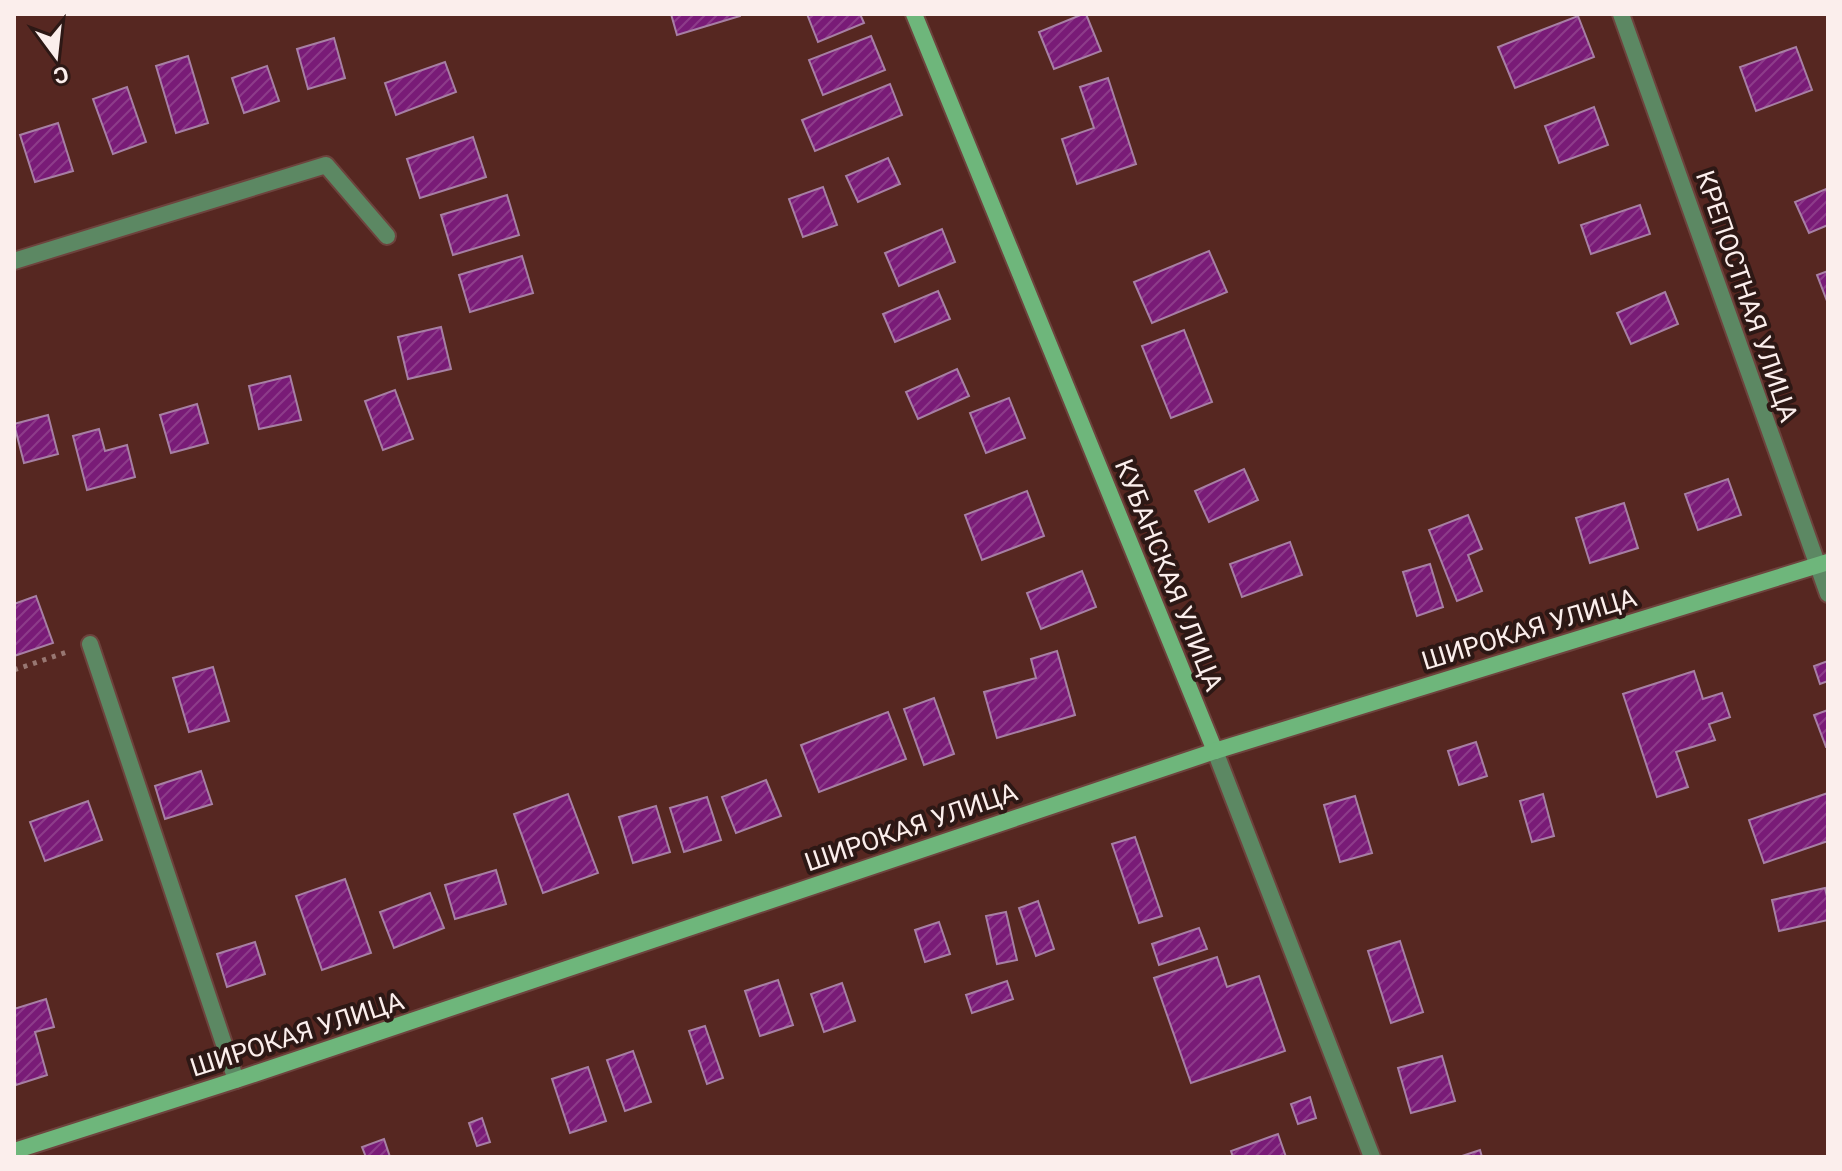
<svg xmlns="http://www.w3.org/2000/svg" width="1842" height="1171" font-family="Roboto,sans-serif">
<defs>
<pattern id="building-hatch" width="6" height="6" patternUnits="userSpaceOnUse" patternTransform="scale(2)"><rect width="6" height="6" fill="#791b77"/><path d="M-1 1l2-2M0 6l6-6M5 7l2-2" fill="none" stroke="#8d3c8a"/></pattern>
</defs>
<rect width="100%" height="100%" fill="#562721"/>
<!-- building -->
<g fill="url(#building-hatch)" stroke="#a77fa4" stroke-width="2">
<polygon points="671,14 740,14 740,16 677,35"/>
<polygon points="807,14 860,14 864,23 818,42"/>
<polygon points="1083,14 1086,14 1101,51 1054,69 1039,32"/>
<polygon points="1578,16 1594,57 1515,88 1498,47"/>
<polygon points="871,36 885,70 823,95 809,60"/>
<polygon points="334,38 345,78 308,89 297,49"/>
<polygon points="1796,47 1812,90 1756,111 1740,67"/>
<polygon points="188,56 208,123 176,133 156,66"/>
<polygon points="445,62 456,92 396,115 385,83"/>
<polygon points="267,66 279,101 244,113 232,78"/>
<polygon points="1108,78 1136,164 1077,184 1062,139 1094,128 1080,87"/>
<polygon points="890,84 902,115 815,151 802,120"/>
<polygon points="127,87 146,142 113,154 93,99"/>
<polygon points="1594,107 1608,145 1559,163 1545,126"/>
<polygon points="58,123 73,171 35,182 20,135"/>
<polygon points="473,137 486,177 420,198 407,159"/>
<polygon points="888,158 900,184 858,202 846,176"/>
<polygon points="823,187 837,225 803,237 789,199"/>
<polygon points="1826,189 1828,194 1828,225 1809,233 1795,202"/>
<polygon points="507,195 519,235 453,255 441,215"/>
<polygon points="1640,205 1650,234 1591,254 1581,225"/>
<polygon points="942,229 955,262 899,286 885,253"/>
<polygon points="1209,251 1227,292 1152,323 1134,282"/>
<polygon points="522,256 533,293 470,312 459,275"/>
<polygon points="1828,271 1828,300 1827,301 1817,275"/>
<polygon points="938,291 950,319 895,342 883,314"/>
<polygon points="1665,292 1678,324 1631,344 1617,313"/>
<polygon points="441,327 451,369 408,379 398,337"/>
<polygon points="1184,330 1212,402 1171,418 1142,346"/>
<polygon points="957,369 969,396 918,419 906,392"/>
<polygon points="290,376 301,420 259,429 249,386"/>
<polygon points="395,390 413,439 383,450 365,401"/>
<polygon points="1009,398 1025,438 986,453 970,413"/>
<polygon points="197,404 208,443 171,453 160,415"/>
<polygon points="48,415 58,454 24,463 14,424"/>
<polygon points="99,429 105,451 127,445 135,477 87,490 73,436"/>
<polygon points="1244,469 1258,500 1209,522 1195,491"/>
<polygon points="1728,479 1741,515 1698,530 1685,494"/>
<polygon points="1027,491 1044,536 982,560 965,515"/>
<polygon points="1624,503 1638,548 1590,563 1576,518"/>
<polygon points="1468,515 1482,549 1468,555 1482,591 1457,601 1429,530"/>
<polygon points="1290,542 1302,575 1242,597 1230,564"/>
<polygon points="1430,564 1443,607 1417,616 1403,572"/>
<polygon points="1082,571 1096,607 1041,629 1027,593"/>
<polygon points="36,596 53,643 14,656 14,604"/>
<polygon points="1057,651 1075,715 997,738 984,692 1036,678 1031,659"/>
<polygon points="1828,661 1828,681 1820,684 1814,666"/>
<polygon points="213,667 229,721 189,732 173,678"/>
<polygon points="1694,671 1703,699 1722,693 1730,717 1709,724 1715,740 1676,752 1688,787 1657,797 1623,694"/>
<polygon points="934,698 954,754 924,765 904,709"/>
<polygon points="1828,710 1828,747 1826,747 1814,715"/>
<polygon points="888,712 906,759 819,792 801,745"/>
<polygon points="1476,742 1487,776 1459,785 1448,751"/>
<polygon points="201,771 212,804 165,819 155,786"/>
<polygon points="766,780 781,816 736,833 722,797"/>
<polygon points="1828,793 1828,841 1764,863 1749,820"/>
<polygon points="568,794 598,873 543,893 514,814"/>
<polygon points="1543,794 1554,836 1532,842 1520,801"/>
<polygon points="1355,796 1372,853 1340,862 1324,805"/>
<polygon points="707,797 721,840 684,852 670,808"/>
<polygon points="88,801 102,840 45,861 30,822"/>
<polygon points="656,806 670,852 633,863 619,817"/>
<polygon points="1135,837 1162,916 1139,923 1112,844"/>
<polygon points="496,870 506,904 455,919 445,885"/>
<polygon points="345,879 371,953 322,970 296,896"/>
<polygon points="1825,888 1828,901 1828,920 1779,931 1772,900"/>
<polygon points="430,893 444,928 394,948 380,912"/>
<polygon points="1038,901 1054,949 1036,956 1019,908"/>
<polygon points="1006,912 1017,960 997,964 986,916"/>
<polygon points="939,922 950,954 925,962 915,930"/>
<polygon points="1199,928 1207,949 1159,965 1152,944"/>
<polygon points="1400,941 1423,1012 1391,1023 1368,951"/>
<polygon points="255,942 265,974 227,987 217,954"/>
<polygon points="1217,957 1227,987 1259,976 1285,1051 1191,1083 1154,978"/>
<polygon points="778,980 793,1025 760,1036 745,991"/>
<polygon points="1007,981 1013,999 972,1013 966,995"/>
<polygon points="842,983 855,1021 824,1032 811,994"/>
<polygon points="46,999 54,1027 35,1032 47,1075 16,1085 14,1078 14,1009"/>
<polygon points="705,1026 723,1078 707,1084 689,1031"/>
<polygon points="633,1051 651,1102 625,1111 607,1060"/>
<polygon points="1442,1056 1455,1101 1411,1113 1398,1068"/>
<polygon points="588,1067 606,1121 570,1133 552,1079"/>
<polygon points="1310,1097 1316,1118 1298,1124 1291,1104"/>
<polygon points="482,1118 490,1142 477,1146 469,1123"/>
<polygon points="1278,1134 1286,1157 1233,1157 1231,1151"/>
<polygon points="384,1139 390,1157 366,1157 362,1147"/>
<polygon points="1480,1150 1482,1157 1459,1157"/>
</g>
<g fill="none" stroke-linecap="round" stroke-linejoin="round">
<defs>
<polyline id="lane" points="90,644 236,1080"/>
<g id="street">
<polyline points="1621,14 1828,594"/>
<polyline points="14,261 326,165 387,236"/>
<polyline points="1215,751 1372,1157"/>
</g>
<g id="secondary">
<polyline points="914,14 1215,751"/>
<polyline points="14,1151 236,1080 1215,751 1828,562"/>
</g>
</defs>
<!-- lane casing -->
<use href="#lane" stroke="#6d433d" stroke-width="20"/>
<!-- street casing -->
<use href="#street" stroke="#6d433d" stroke-width="20"/>
<!-- secondary casing -->
<use href="#secondary" stroke="#6d433d" stroke-width="20"/>
<!-- path -->
<polyline stroke="#987772" stroke-width="5" stroke-dasharray="4 6" stroke-linecap="butt" points="14,670 70,651"/>
<!-- lane -->
<use href="#lane" stroke="#5c8863" stroke-width="16"/>
<!-- street -->
<use href="#street" stroke="#5c8863" stroke-width="16"/>
<!-- secondary -->
<use href="#secondary" stroke="#6eb67b" stroke-width="16"/>
</g>
<g text-anchor="middle" stroke-width="8" stroke-linejoin="round" paint-order="stroke">
<!-- street labels -->
<g font-size="26" fill="#fbeeec" stroke="#2d1815">
<text transform="translate(1747 296) rotate(71)" y="9">КРЕПОСТНАЯ УЛИЦА</text>
<text transform="translate(1169 575) rotate(68)" y="9">КУБАНСКАЯ УЛИЦА</text>
<text transform="translate(1529 629) rotate(-17)" y="9">ШИРОКАЯ УЛИЦА</text>
<text transform="translate(911 827) rotate(-19)" y="9">ШИРОКАЯ УЛИЦА</text>
<text transform="translate(297 1034) rotate(-18)" y="9">ШИРОКАЯ УЛИЦА</text>
</g>
</g>
<!-- border -->
<rect width="1842" height="1171" fill="none" stroke="#fbeeec" stroke-width="32"/>
<!-- north arrow -->
<g transform="translate(56 56) rotate(165)" stroke="#2d1815" stroke-width="6" paint-order="stroke">
<path d="M0-6L14 30L0 20L-14 30Z" fill="#fbeeec"/>
<text y="-12" font-size="22" font-weight="bold" text-anchor="middle" fill="#fbeeec">С</text>
</g>
</svg>
